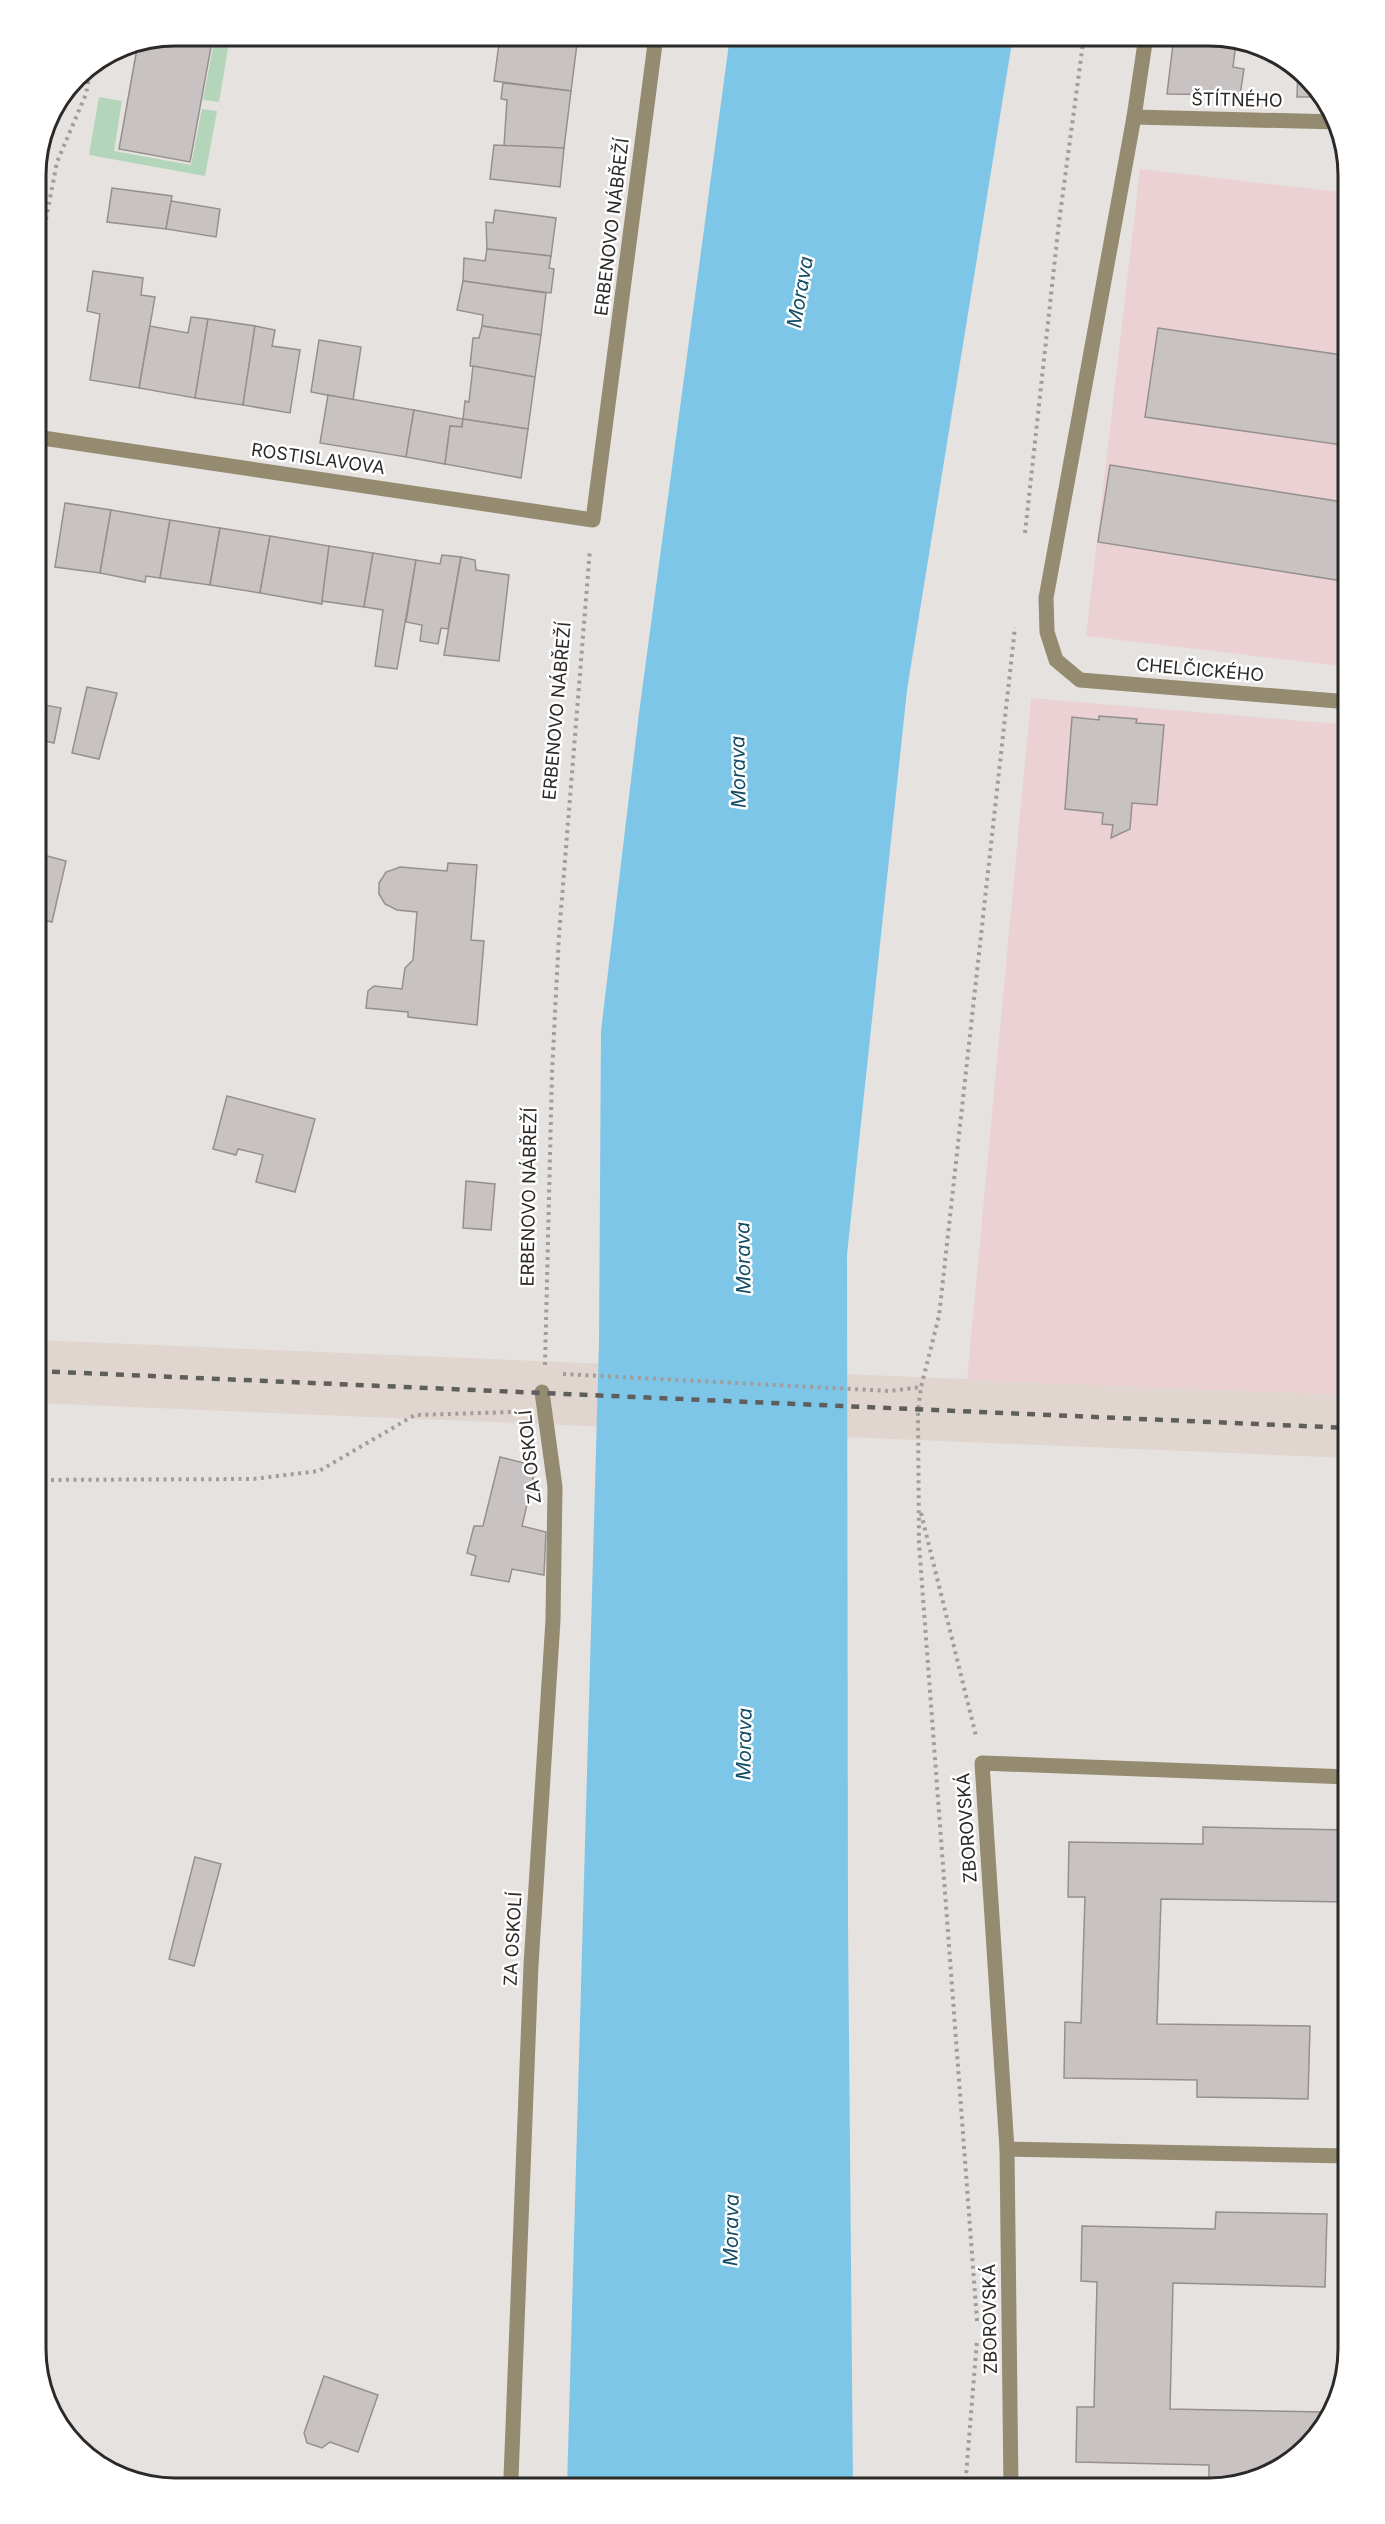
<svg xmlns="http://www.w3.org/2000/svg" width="1385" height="2524" font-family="Inter,sans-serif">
<rect width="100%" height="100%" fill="#e6e2df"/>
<!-- built -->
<polygon fill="#e1d6cf" points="36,1340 1349,1395 1349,1458 36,1403"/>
<!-- industrial -->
<g fill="#ecd1d4">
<polygon points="1140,169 1349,193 1349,667 1086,636"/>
<polygon points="1031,698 1349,725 1349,1395 967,1380"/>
</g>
<!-- green -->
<g fill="#b3d6ba">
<polygon points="215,36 230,36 219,102 203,100"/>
<polygon points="99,97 122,101 114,151 191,165 202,109 217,111 205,176 89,155"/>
</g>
<!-- water -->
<polygon fill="#7ec6e8" points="730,36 1013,36 907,690 847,1255 848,1923 853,2488 567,2488 599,1343 601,1031 639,713"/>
<!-- building -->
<g fill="#c8c3c2" stroke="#95908f" stroke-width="1.5">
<polygon points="176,36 213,36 190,162 119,149 138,43"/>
<polygon points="500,36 577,44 571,91 494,81"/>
<polygon points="511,36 578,36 577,44"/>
<polygon points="1174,36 1219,36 1236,43 1233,67 1244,69 1240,95 1167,94"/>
<polygon points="1298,70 1319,97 1297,97"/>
<polygon points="503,83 571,91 564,148 504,146 507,100 501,99"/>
<polygon points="494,145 564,148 560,187 490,179"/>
<polygon points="112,188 172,196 166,229 107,222"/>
<polygon points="171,201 220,209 216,237 166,229"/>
<polygon points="495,210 556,218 551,256 487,249 486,222 493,223"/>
<polygon points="487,249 551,256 549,268 554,269 551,293 463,281 464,258 485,261"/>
<polygon points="93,271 143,278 141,295 155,297 139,388 90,380 100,314 87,311"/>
<polygon points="463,281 546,293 541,335 482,326 483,315 457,310"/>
<polygon points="191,317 208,319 195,398 139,388 150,326 188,333"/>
<polygon points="208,319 255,326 243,405 195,398"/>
<polygon points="255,326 275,330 272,346 300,350 290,413 243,405"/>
<polygon points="482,326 541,335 535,377 470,366 473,338 479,338"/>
<polygon points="1158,328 1349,356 1349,446 1145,417"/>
<polygon points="319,340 361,347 353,400 311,392"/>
<polygon points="473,366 535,377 528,429 463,419 465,401 469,402"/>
<polygon points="328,395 414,410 406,457 320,443"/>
<polygon points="414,410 463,419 462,427 450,426 445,464 406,457"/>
<polygon points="463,419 528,429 521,478 445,464 450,426 462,427"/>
<polygon points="1110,465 1349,503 1349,582 1098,542"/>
<polygon points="65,503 111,510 100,573 55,567"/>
<polygon points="111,510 170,520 160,578 146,576 145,582 100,573"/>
<polygon points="170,520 220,528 210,585 160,578"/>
<polygon points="220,528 270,536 260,593 210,585"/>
<polygon points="270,536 329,546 322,604 260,593"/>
<polygon points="329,546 373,553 364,607 322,601"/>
<polygon points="373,553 416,560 397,669 375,666 383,610 364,607"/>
<polygon points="442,555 461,557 448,629 441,628 438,644 420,641 422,625 406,622 416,560 440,564"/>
<polygon points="461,557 475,560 476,570 509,575 499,661 444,655"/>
<polygon points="36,676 45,678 39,704 61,708 54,743 36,739"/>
<polygon points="87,687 117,693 99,759 72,753"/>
<polygon points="1099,716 1137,719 1136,723 1164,725 1157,805 1132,803 1130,829 1111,838 1113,825 1102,824 1103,813 1065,809 1072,717 1099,720"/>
<polygon points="36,853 66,861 52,922 36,918"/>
<polygon points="448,863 477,865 471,940 484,941 477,1025 408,1017 408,1012 366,1008 368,991 374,986 402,989 405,968 413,960 417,912 397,910 385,904 379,894 379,883 386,872 400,867 447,871"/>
<polygon points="227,1096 315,1119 295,1192 256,1182 263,1155 238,1149 236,1155 213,1149"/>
<polygon points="466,1181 495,1184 491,1230 463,1228"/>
<polygon points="500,1457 536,1466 522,1526 546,1532 544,1575 512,1569 509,1582 471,1575 476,1556 467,1553 474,1526 483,1526"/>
<polygon points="1203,1827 1349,1830 1349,1902 1161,1899 1157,2024 1310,2026 1308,2099 1197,2097 1197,2080 1064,2078 1065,2022 1081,2023 1085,1897 1068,1897 1069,1842 1203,1844"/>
<polygon points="195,1857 221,1864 194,1966 169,1959"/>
<polygon points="1216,2212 1327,2214 1325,2287 1173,2283 1170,2409 1322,2412 1321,2429 1263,2477 1235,2483 1209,2482 1209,2465 1076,2462 1077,2407 1094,2407 1097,2282 1081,2281 1082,2226 1215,2229"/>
<polygon points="324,2376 378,2395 358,2452 330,2442 322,2448 307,2443 304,2433"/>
</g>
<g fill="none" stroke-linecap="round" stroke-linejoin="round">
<!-- path -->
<g stroke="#a09d9b" stroke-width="4" stroke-dasharray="3 4.5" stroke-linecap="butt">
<polyline points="36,271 57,162 86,94 91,67"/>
<polyline points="1025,533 1059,222 1084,36"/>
<polyline points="545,1365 552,1072 559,935 590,549"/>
<polyline points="563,1374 890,1391 921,1387"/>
<polyline points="36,1480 253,1479 319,1471 415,1415 514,1412"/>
<polyline points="921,1513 976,1736"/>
<polyline points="977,2321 919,1544 918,1411 921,1387 939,1316 1015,627"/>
<polyline points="965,2488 977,2340"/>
</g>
<!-- minor -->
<g stroke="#948b71" stroke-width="15">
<polyline points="1146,36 1134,117 1046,598 1047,632 1056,660 1080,680 1349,702"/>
<polyline points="1134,117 1338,122"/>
<polyline points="36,437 593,520 656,36"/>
<polyline points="1007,2149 1349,2156"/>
<polyline points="508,2488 511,2478 531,1965 553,1620 555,1487 542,1392"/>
<polyline points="1011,2488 1007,2149 982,1763 1349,1777"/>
</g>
<!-- rail -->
<polyline stroke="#5f5e5c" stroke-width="4.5" stroke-dasharray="8 8" stroke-linecap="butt" points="36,1371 1349,1428"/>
</g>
<g text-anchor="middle" stroke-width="5" stroke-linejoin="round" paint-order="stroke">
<!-- street labels -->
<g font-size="18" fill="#2b2a29" stroke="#fff">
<text transform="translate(1237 100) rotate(1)" y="6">ŠTÍTNÉHO</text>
<text transform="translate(612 227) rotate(-83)" y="6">ERBENOVO NÁBŘEŽÍ</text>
<text transform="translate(318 459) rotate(8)" y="6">ROSTISLAVOVA</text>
<text transform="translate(1200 670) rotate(5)" y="6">CHELČICKÉHO</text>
<text transform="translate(557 711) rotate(-85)" y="6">ERBENOVO NÁBŘEŽÍ</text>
<text transform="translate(529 1197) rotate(-89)" y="6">ERBENOVO NÁBŘEŽÍ</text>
<text transform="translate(530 1457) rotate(-96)" y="6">ZA OSKOLÍ</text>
<text transform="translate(967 1828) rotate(-94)" y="6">ZBOROVSKÁ</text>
<text transform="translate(513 1939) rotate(-87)" y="6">ZA OSKOLÍ</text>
<text transform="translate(990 2319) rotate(-91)" y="6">ZBOROVSKÁ</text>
</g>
<!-- water labels -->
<g font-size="20" font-style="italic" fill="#134e66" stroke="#fff">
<text transform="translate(800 292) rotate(-80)" y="7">Morava</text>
<text transform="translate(738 772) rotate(-91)" y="7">Morava</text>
<text transform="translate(743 1258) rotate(-91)" y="7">Morava</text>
<text transform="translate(744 1744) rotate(-89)" y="7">Morava</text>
<text transform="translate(731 2230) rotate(-89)" y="7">Morava</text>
</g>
</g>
<!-- crop -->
<path d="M0 0H1385V2524H0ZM175 46H1209A129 129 0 0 1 1338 175V2349A129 129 0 0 1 1209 2478H175A129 129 0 0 1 46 2349V175A129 129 0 0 1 175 46Z" fill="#fff" fill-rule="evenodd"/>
<path fill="none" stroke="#2b2a29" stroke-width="3" d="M175 46H1209A129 129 0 0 1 1338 175V2349A129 129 0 0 1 1209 2478H175A129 129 0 0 1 46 2349V175A129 129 0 0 1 175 46Z"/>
</svg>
